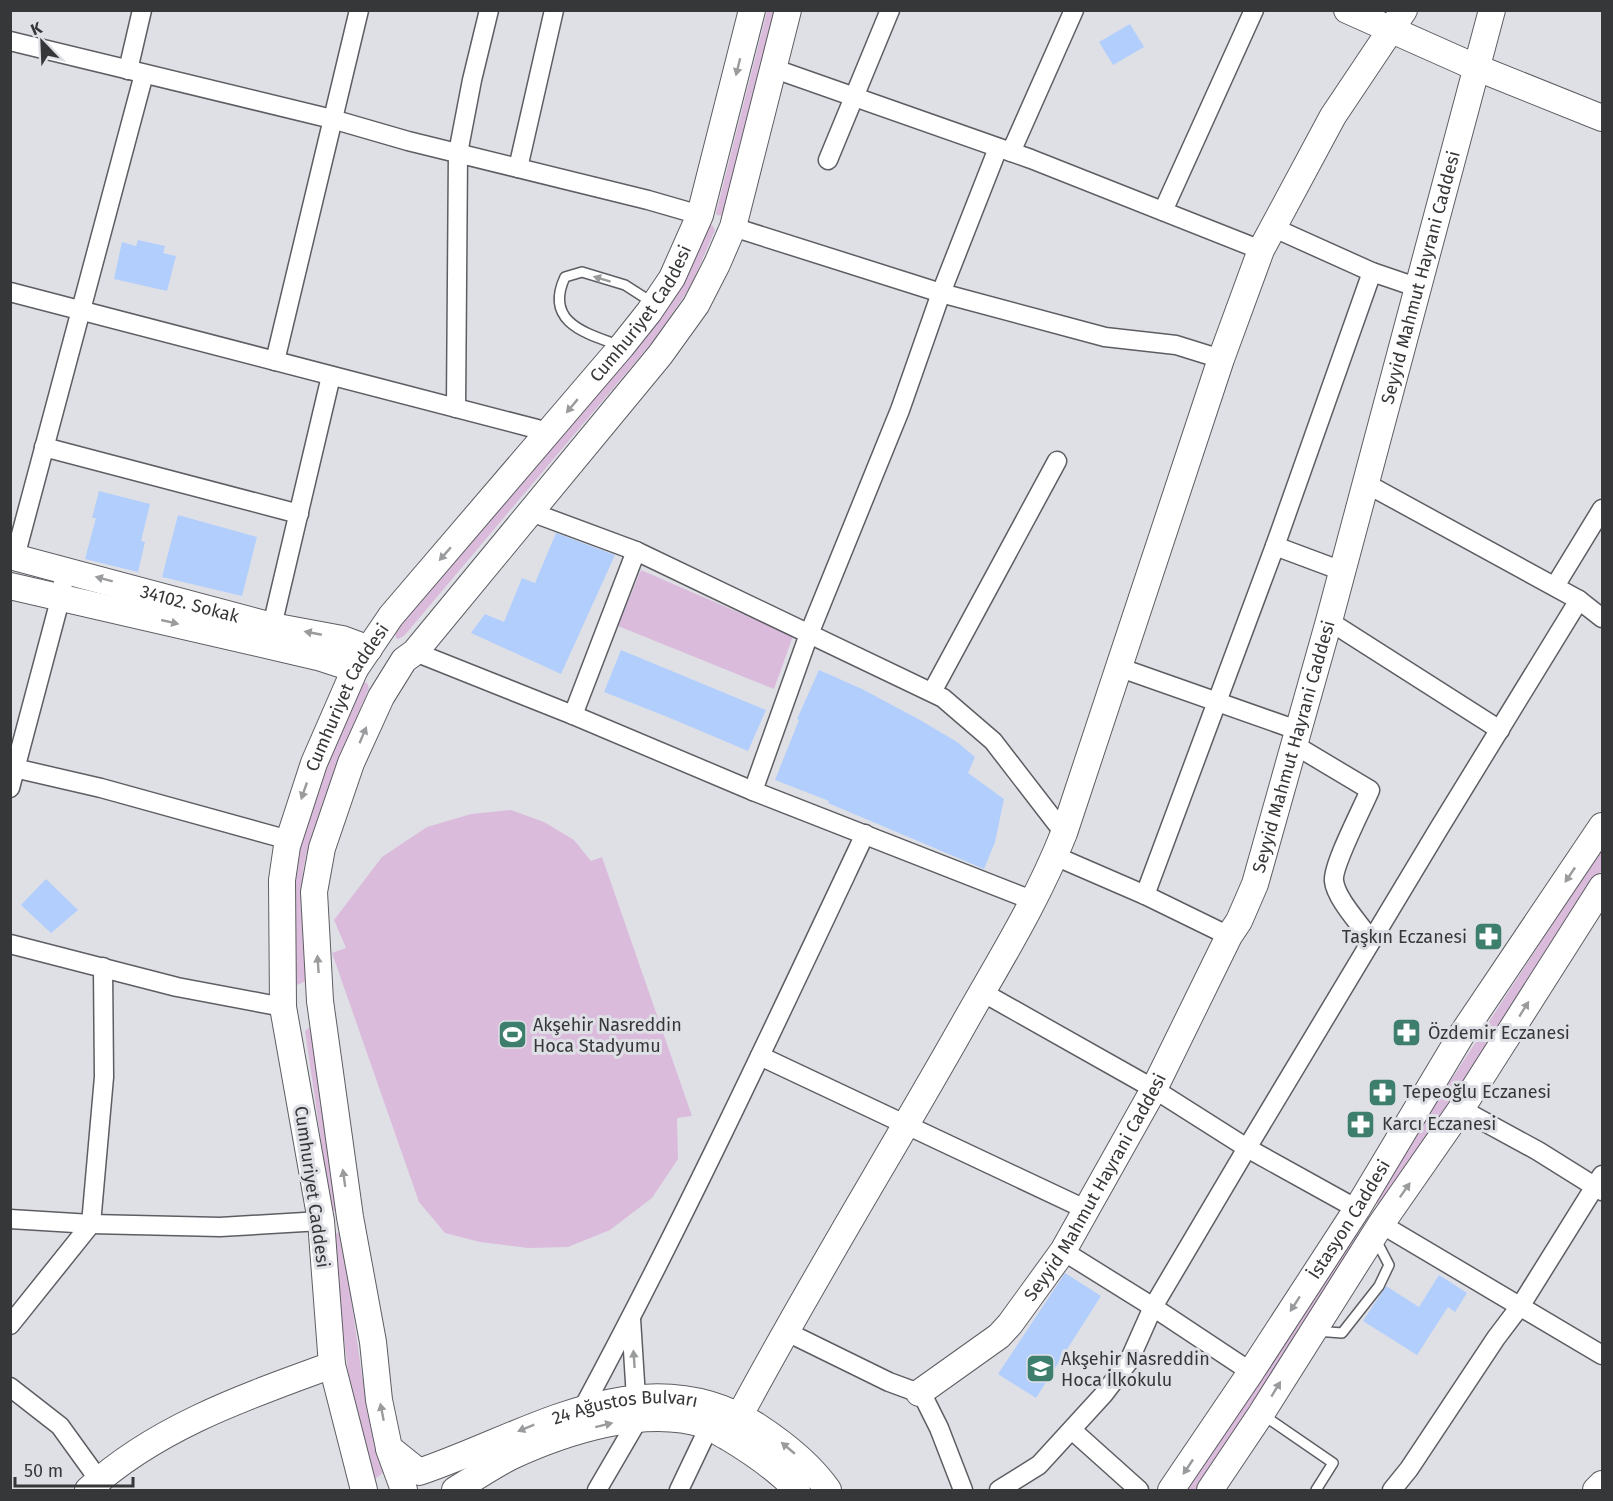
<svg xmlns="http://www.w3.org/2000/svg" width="1613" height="1501" font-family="'Fira Sans',sans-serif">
<rect width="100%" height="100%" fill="#dfe0e6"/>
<!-- green -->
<g fill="#dbbbdc">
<polygon points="767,11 778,11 724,216 717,215 716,213"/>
<polygon points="711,225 713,226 715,230 691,286 654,340 404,636 398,639 396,638 395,632 664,313 678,292 707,226"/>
<polygon points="641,570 793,636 774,689 618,626"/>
<polygon points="362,682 367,683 369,688 330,782 306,855 303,871 301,902 306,981 297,985 295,982 292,871 320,778"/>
<polygon points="511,810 544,822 574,840 591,861 602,857 692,1116 677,1118 678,1159 652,1198 610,1230 568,1247 528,1248 480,1242 445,1233 419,1202 332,953 346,948 334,920 382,857 427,827 471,814"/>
<polygon points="1602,848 1602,870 1381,1207 1373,1200"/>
<polygon points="310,1027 313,1027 338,1209 333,1211 331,1209 305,1031"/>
<polygon points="1351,1228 1359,1235 1201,1483 1195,1490 1182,1490"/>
<polygon points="339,1232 342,1234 362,1376 383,1473 372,1481 351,1394 331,1236"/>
</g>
<!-- building -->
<g fill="#b2cefc">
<polygon points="1130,24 1144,47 1113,65 1099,42"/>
<polygon points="138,240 165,246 163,253 176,256 167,291 114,279 122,242 136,246"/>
<polygon points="99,491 150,504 141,541 145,542 138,572 85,559 96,518 92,518"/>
<polygon points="178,515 257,537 242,596 162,577"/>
<polygon points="556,533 615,555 561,674 471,633 485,614 504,622 522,578 535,583"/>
<polygon points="621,650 766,710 748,751 670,718 604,692"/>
<polygon points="819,670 862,689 920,720 957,742 975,757 968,773 1004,799 995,842 984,869 828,803 829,801 775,780 799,720 797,719"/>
<polygon points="46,879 78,910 51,933 21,905"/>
<polygon points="1065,1273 1101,1296 1036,1398 998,1374"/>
<polygon points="1439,1275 1467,1293 1455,1312 1448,1307 1417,1355 1363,1321 1386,1286 1419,1307"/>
</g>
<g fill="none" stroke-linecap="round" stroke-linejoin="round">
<defs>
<g id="lane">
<path d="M618,345C585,333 544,322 565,277L582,272L625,285L653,303"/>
<polyline points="1316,1331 1342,1333 1379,1286 1389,1265 1375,1238"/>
<polyline points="1263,1415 1333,1463 1316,1490"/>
</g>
<g id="street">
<polyline points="10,41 332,119 408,141 648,200 700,215"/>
<polyline points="775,69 1031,159 1261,250"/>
<polyline points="128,70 142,10"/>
<polyline points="1011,152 1074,10"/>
<polyline points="828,160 890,10"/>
<polyline points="518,168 554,10"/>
<polyline points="1163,211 1254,10"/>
<polyline points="733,227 941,293 1105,337 1176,345 1221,359"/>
<polyline points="1272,227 1372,272 1419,288"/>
<polyline points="10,292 537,429 547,435"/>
<polyline points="275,361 359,10"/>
<polyline points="456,408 458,153 472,80 489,10"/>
<polyline points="44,447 299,514"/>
<polyline points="1365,483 1579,600 1602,618"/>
<polyline points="531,512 636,551 943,698 993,741 1064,833"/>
<polyline points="1275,546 1342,571"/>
<polyline points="15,557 144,74"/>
<polyline points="1555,586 1602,509"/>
<polyline points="1329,621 1500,730"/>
<polyline points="272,626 331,376"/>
<polyline points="415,652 573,715 753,791 1034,901"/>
<polyline points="1118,667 1297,730"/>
<polyline points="932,692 1057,461"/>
<polyline points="573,715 636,551"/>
<path d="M1293,744L1370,790C1363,807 1332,866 1334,881C1336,899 1361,925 1371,940"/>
<polyline points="10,767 101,788 289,840"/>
<polyline points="10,788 61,596 65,569"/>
<polyline points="753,791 809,634 900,410 941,293 998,148"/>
<polyline points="1055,856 1145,895 1229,936"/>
<polyline points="1145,895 1275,546 1372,272"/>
<polyline points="10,944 177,987 283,1007"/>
<polyline points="982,992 1154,1089 1247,1148 1357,1209"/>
<polyline points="760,1056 1087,1210"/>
<polyline points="1461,1109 1538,1151 1602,1191"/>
<polyline points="10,1219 91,1224 220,1227 321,1221"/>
<polyline points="1381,1224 1602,1355"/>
<polyline points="1063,1251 1153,1307 1251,1372"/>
<polyline points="631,1319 636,1398"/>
<polyline points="10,1325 91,1224 104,1077 103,967"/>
<polyline points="785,1331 889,1382 919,1393 925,1400 939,1428 963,1490"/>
<polyline points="10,1387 60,1426 99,1480"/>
<path d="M583,1408C684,1220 774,1027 865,834"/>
<polyline points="1072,1430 1139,1490"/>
<polyline points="597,1490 639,1418"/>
<polyline points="679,1490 709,1427"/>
<polyline points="999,1490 1039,1465 1103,1395 1129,1361 1153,1307 1247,1148 1438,830 1579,600"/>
<polyline points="1392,1490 1409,1469 1496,1338 1521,1305 1602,1175"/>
</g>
<g id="secondary">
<path id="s1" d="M788,10L733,227L717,264L696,305L660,355L415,652L404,660L381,697L351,763L322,848L314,892L320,1001L350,1217L373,1342L379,1400L389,1448L419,1472C529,1435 643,1354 757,1426C783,1443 810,1464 828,1490"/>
<polyline points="1347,10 1475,67 1602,118"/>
<path id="s2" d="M10,556L272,626L342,639L369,649"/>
<polyline points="10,586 318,657 355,669"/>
<path id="s3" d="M919,1393L999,1336L1010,1324L1063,1251L1154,1089L1229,936L1239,921L1255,884L1329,621L1492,10"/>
<path d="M740,1415C810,1284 888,1158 961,1029C997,965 1037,902 1064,833L1221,359L1261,250L1333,116L1404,10"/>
<polyline points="389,1449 404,1490"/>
<path d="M88,1490C156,1427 247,1396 332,1365"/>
<path id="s4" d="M364,1490L332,1365L321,1221L283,1007L282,880L287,846L314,763L355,669L391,616L622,346L649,312L672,278L700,215L752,10"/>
<path d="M455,1490C473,1479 491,1467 510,1457C564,1432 645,1405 705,1425C713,1428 721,1434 729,1438C754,1453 777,1469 797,1490"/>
<path id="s5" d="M1171,1490L1251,1372L1357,1209L1460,1037L1602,826"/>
<polyline points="1210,1490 1261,1414 1381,1224 1461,1109 1602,887"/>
<polyline points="1596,1490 1602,1484"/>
</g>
</defs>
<!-- lane casing -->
<use href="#lane" stroke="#5d5e63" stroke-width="12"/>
<!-- street casing -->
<use href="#street" stroke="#5d5e63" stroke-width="21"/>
<!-- secondary casing -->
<use href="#secondary" stroke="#5d5e63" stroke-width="28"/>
<!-- lane -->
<use href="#lane" stroke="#fff" stroke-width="9"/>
<!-- street -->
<use href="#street" stroke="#fff" stroke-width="18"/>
<!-- secondary -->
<use href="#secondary" stroke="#fff" stroke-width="26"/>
</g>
<!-- one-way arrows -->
<defs><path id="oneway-solid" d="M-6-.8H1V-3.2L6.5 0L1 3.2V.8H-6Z" transform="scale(1.5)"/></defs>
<g fill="#9a9b9c">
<use href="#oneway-solid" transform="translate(738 67) rotate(104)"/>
<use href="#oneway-solid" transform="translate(602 279) rotate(-163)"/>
<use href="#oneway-solid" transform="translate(572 406) rotate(130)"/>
<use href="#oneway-solid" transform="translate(445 554) rotate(131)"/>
<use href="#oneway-solid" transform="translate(104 579) rotate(-165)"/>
<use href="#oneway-solid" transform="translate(170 622) rotate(13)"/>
<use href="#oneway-solid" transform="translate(313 633) rotate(-169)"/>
<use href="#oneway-solid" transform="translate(363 735) rotate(-67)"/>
<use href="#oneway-solid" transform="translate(304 791) rotate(109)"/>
<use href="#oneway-solid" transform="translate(1570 875) rotate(124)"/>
<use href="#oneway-solid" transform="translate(318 964) rotate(-94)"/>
<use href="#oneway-solid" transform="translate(1524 1009) rotate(-58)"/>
<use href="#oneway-solid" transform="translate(344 1178) rotate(-98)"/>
<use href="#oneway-solid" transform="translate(1405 1190) rotate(-55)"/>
<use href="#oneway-solid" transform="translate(1295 1304) rotate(123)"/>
<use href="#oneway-solid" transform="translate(634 1359) rotate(-94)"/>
<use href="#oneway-solid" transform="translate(1276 1389) rotate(-59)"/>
<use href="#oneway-solid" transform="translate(382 1412) rotate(-101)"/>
<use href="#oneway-solid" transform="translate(604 1425) rotate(-14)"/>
<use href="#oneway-solid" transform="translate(526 1428) rotate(158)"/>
<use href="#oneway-solid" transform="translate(788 1448) rotate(-140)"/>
<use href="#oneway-solid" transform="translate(1188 1467) rotate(124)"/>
</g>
<!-- icons -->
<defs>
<symbol id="pharmacy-square" viewBox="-11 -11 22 22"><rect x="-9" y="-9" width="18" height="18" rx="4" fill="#3e7e6d" stroke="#dfe0e6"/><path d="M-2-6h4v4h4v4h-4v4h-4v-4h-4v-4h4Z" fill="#fff"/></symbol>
<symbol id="stadium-square" viewBox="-11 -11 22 22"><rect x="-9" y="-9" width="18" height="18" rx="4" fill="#3e7e6d" stroke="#dfe0e6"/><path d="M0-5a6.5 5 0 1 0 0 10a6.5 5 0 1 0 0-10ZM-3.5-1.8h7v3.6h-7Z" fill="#fff"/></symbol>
<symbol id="school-square" viewBox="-11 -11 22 22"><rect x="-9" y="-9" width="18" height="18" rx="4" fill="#3e7e6d" stroke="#dfe0e6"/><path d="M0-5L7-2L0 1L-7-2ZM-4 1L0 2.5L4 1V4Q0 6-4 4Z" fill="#fff"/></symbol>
</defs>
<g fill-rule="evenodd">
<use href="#pharmacy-square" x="1472" y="920" width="33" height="33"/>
<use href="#pharmacy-square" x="1390" y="1016" width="33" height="33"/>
<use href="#stadium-square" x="496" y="1018" width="33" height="33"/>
<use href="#pharmacy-square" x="1366" y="1076" width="33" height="33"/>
<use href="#pharmacy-square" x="1344" y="1108" width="33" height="33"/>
<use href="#school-square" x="1024" y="1352" width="33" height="33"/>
</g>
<g text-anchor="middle" stroke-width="6" stroke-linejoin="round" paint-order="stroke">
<!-- street labels -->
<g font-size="18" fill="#363739" stroke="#dfe0e6">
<text dy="6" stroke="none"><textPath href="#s3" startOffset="1248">Seyyid Mahmut Hayrani Caddesi</textPath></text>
<text dy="6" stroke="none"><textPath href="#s4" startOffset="1299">Cumhuriyet Caddesi</textPath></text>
<text dy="6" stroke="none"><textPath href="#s2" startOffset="186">34102. Sokak</textPath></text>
<text dy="6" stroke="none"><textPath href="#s4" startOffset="813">Cumhuriyet Caddesi</textPath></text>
<text dy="6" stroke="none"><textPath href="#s3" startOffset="762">Seyyid Mahmut Hayrani Caddesi</textPath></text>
<text dy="6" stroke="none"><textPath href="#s3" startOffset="276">Seyyid Mahmut Hayrani Caddesi</textPath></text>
<text transform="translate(312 1187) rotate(82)" y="6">Cumhuriyet Caddesi</text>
<text dy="6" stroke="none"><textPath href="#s5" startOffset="324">İstasyon Caddesi</textPath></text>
<text dy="6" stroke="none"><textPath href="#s1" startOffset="1839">24 Ağustos Bulvarı</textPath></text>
</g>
<!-- poi labels -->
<g font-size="18" fill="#363739" stroke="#dfe0e6" text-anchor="start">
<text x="1467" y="943" text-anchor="end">Taşkın Eczanesi</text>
<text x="533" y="1031">Akşehir Nasreddin<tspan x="533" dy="21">Hoca Stadyumu</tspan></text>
<text x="1428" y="1039">Özdemir Eczanesi</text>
<text x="1403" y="1098">Tepeoğlu Eczanesi</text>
<text x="1382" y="1130">Karcı Eczanesi</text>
<text x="1061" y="1365">Akşehir Nasreddin<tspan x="1061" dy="21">Hoca İlkokulu</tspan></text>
</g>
</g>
<!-- border -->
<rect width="1613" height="1501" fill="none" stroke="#363739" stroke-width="24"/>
<!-- north arrow -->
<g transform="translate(42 42) rotate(337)" stroke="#dfe0e6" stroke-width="4.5" paint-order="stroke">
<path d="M0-4.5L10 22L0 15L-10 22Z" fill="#363739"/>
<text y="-9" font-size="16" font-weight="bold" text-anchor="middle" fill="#363739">K</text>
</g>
<!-- scale -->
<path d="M15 1477v9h118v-9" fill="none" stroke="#363739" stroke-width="3"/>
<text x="24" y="1477" font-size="18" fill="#363739" stroke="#dfe0e6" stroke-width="4.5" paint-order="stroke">50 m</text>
</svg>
